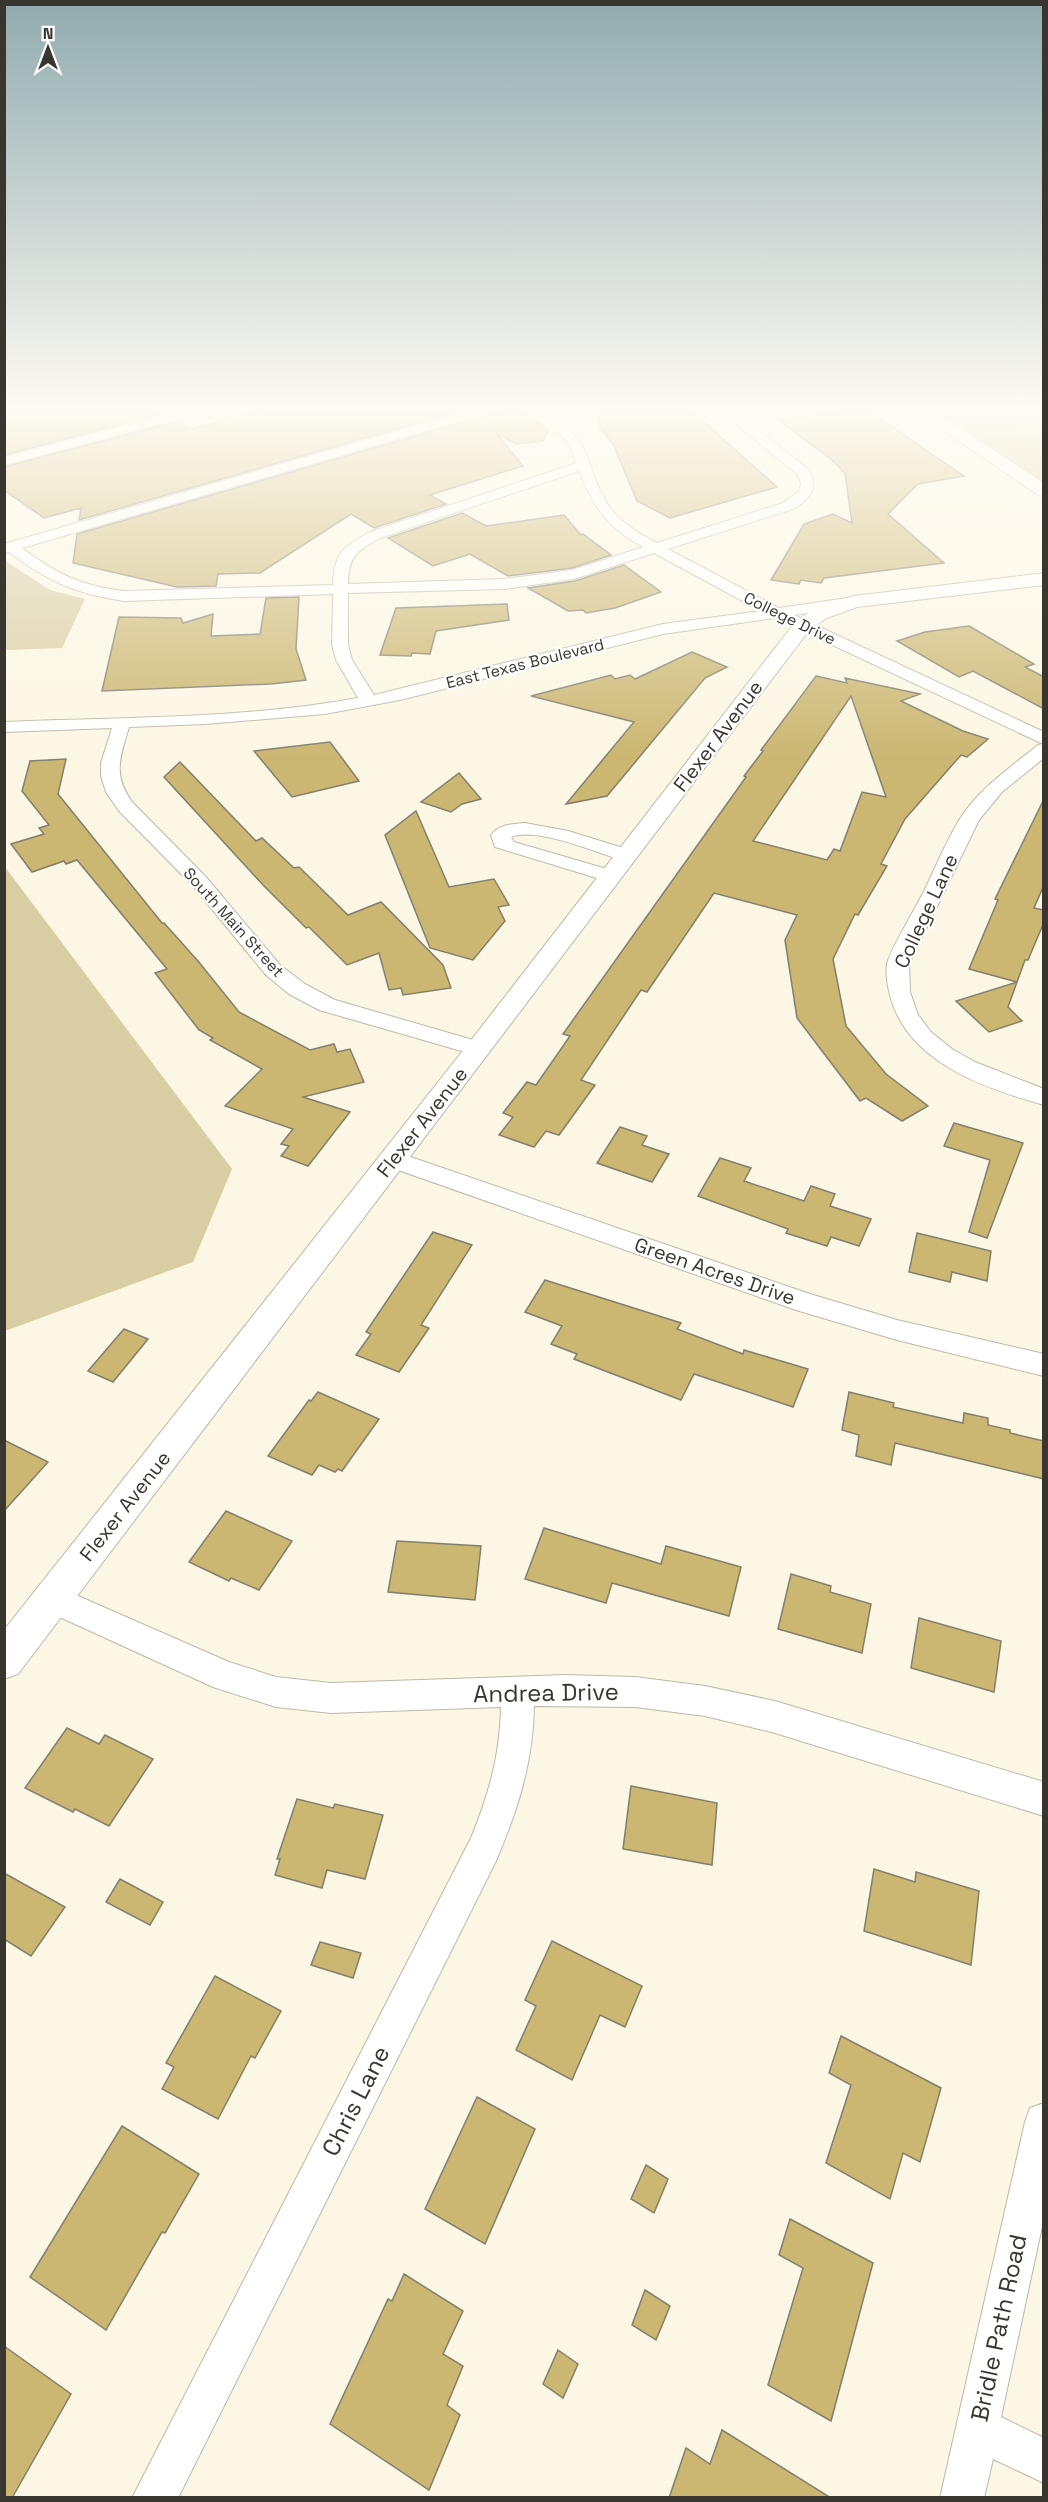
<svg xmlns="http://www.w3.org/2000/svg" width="1048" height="2502" font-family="'Space Grotesk',sans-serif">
<rect width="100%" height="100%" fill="#fcf7e4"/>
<!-- green -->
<g fill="#d9cda4">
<polygon points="932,408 1043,408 1043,482"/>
<polygon points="4,560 50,590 85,599 62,648 5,650"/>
<polygon points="5,867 232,1169 193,1262 5,1331"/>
</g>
<!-- building -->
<g fill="#cbb772" stroke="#837f6e" stroke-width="1.5" fill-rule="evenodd">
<polygon points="4,408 156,408 164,413 4,455"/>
<polygon points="270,408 469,408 79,520 81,508 44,518 4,490 4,467 179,421 191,429"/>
<polygon points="498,408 516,408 548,430 543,441 516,444 496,433 523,466 430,495 446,504 374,528 351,514 260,573 218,574 216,586 177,587 73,563 77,534 495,413"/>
<polygon points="599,408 688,408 777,487 670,518 637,501 613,444 600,428"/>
<polygon points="866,409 964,476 918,484 888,514 944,563 824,578 821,583 801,580 799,584 771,580 804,524 833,514 852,523 845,473 831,459 777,419"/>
<polygon points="462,513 486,526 564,515 581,535 583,534 611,555 572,568 508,576 470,554 433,566 388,538"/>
<polygon points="624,565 661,592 615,608 586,613 583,610 568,611 528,588 575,581"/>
<polygon points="299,597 296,649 306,680 271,684 102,691 119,617 181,618 183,623 213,614 211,636 260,634 266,598"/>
<polygon points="507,604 509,620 436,631 430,654 412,653 411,656 380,655 396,608"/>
<polygon points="969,626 1034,664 1025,667 1044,677 1044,709 973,671 959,677 897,641 925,632"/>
<polygon points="692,652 727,667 705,678 607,796 566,804 634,722 531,696 611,675 615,679 630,675 635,679"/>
<path d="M816,676L847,683L845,678L920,694L901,701L963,731L988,739L967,757L961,755L905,819L881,864L887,866L858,915L855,914L833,959L846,1026L886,1074L928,1106L902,1121L866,1098L860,1101L797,1018L785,940L797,915L714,893L647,992L641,990L581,1080L595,1085L559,1135L546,1131L534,1147L499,1135L513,1117L503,1113L527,1082L536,1085L570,1036L563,1034L746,777L744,776L763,751L761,750ZM851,696L886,797L862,792L840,851L834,849L827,860L753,841Z"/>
<polygon points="330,742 359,781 292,797 254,751"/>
<polygon points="66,759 58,794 162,923 164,923 198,961 239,1012 310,1050 334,1044 337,1052 350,1049 364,1082 303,1097 350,1112 308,1166 281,1156 289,1146 281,1144 293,1129 225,1106 262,1069 210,1040 213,1038 199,1030 155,973 167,969 77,860 66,864 64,861 32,872 11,844 44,834 39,828 49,825 22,791 30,761"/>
<polygon points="180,762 256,841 262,838 294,868 299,867 348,915 381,902 443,965 451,988 403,995 401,988 389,990 379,953 347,965 309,927 306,928 264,886 164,777"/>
<polygon points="459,773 481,799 462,804 451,812 421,802"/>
<polygon points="1044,799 1044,885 1034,908 1044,910 1044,922 1028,960 1025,960 1017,982 969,969 998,900 995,899"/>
<polygon points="416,811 449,887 494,879 509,905 498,907 505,921 473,960 430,948 385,835"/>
<polygon points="1017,982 1008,1007 1022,1021 989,1032 956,1001"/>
<polygon points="954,1123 1023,1143 987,1238 969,1232 990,1160 944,1146"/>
<polygon points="620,1127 647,1136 642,1145 669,1154 652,1182 597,1163"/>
<polygon points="720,1158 751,1168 744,1181 804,1201 811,1186 835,1194 830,1206 871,1219 859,1246 831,1237 827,1246 786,1233 788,1229 698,1196"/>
<polygon points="433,1232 472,1245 421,1325 429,1328 399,1372 356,1355 371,1334 366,1332"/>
<polygon points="917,1233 991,1251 987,1281 952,1272 950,1282 909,1272"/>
<polygon points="545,1280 681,1323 677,1329 743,1354 744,1350 808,1369 793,1407 694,1374 681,1400 574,1359 577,1354 551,1344 562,1326 525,1312"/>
<polygon points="124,1329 148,1339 113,1382 88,1371"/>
<polygon points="318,1392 379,1419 342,1471 338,1469 335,1472 319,1465 312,1475 268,1456 309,1400 311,1401"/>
<polygon points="849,1392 894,1403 893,1407 963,1423 964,1413 988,1418 988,1425 1010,1430 1010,1433 1044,1441 1044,1479 895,1443 891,1465 856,1456 859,1435 842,1430"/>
<polygon points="4,1440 48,1462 4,1511"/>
<polygon points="226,1511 292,1541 259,1590 231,1578 229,1581 189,1562"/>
<polygon points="544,1528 661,1564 666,1546 741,1567 729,1616 612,1583 606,1603 525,1579"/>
<polygon points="397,1541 481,1546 475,1600 388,1592"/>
<polygon points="791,1574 831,1586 830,1592 871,1604 862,1653 778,1629"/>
<polygon points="919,1618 1001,1641 994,1692 911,1668"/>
<polygon points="67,1728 99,1744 105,1735 153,1759 109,1826 75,1809 73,1812 25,1788"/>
<polygon points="631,1786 717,1803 712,1865 623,1849"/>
<polygon points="297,1799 333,1808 335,1804 383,1815 365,1879 327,1870 322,1888 275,1875 280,1859 277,1859"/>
<polygon points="874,1869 915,1882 916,1872 979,1891 971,1965 864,1931"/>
<polygon points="4,1873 65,1907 31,1956 4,1939"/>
<polygon points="120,1879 163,1902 150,1925 106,1902"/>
<polygon points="552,1941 642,1986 625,2027 600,2015 572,2080 516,2050 536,2006 525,2000"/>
<polygon points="320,1942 361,1953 353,1978 311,1965"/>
<polygon points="215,1976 281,2011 255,2058 251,2056 218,2119 162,2089 174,2067 166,2063"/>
<polygon points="841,2036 941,2088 920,2162 903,2153 890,2199 826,2163 851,2085 829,2073"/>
<polygon points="477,2097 535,2129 485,2244 425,2209"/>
<polygon points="122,2126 199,2174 165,2233 162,2232 106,2330 30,2277"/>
<polygon points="646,2165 668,2179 654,2213 631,2199"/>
<polygon points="790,2219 873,2263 831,2421 768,2385 803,2268 779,2255"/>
<polygon points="404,2274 463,2311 443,2354 463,2366 447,2405 460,2415 429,2490 330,2424 388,2299 392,2301"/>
<polygon points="645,2290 670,2306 656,2340 632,2325"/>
<polygon points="4,2346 71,2394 12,2498 4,2498"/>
<polygon points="558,2350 578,2364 563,2398 543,2384"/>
<polygon points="722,2430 831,2498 669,2498 686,2448 710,2464"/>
</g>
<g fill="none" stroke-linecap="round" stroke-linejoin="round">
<defs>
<g id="minor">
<polygon points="191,408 211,408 209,411 4,465 4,457"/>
<path d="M477,408H496L494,411L22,548C57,574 81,586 124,591L333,585C334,552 343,547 370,532L576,463L570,445L562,436L518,408C534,408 543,412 557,420C590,443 587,466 604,498C614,518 637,533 657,543L783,503L799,491L801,483L797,474L716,408H730L808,469C820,487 810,499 793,509L668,549L779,608L854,597L859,599L862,602L859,605L794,615L1044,732V758L1002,792L979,820L909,964L910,992L918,1015L931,1032L952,1049L975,1062L1044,1089V1105C987,1089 915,1065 893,1005C889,993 885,977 887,964C890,950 914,911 922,895C935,869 946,841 961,817C980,788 1011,767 1038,745L1043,744L775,618L663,634L400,700L325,714L205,724L129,727C120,758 112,775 133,803L206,877L280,965L305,984L335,1000L487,1044L490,1049L487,1054L479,1056L319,1010L289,994L266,975L192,885L119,811L106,792L101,776V763L112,728L4,732V722C122,717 243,719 358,698L336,660L332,645L333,594L124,601C76,594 47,581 9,552L4,553V544ZM579,471C594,507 607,528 643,547L572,570L504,579L348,584C349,555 356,552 380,538ZM654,553L761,611L663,624L374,695L352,660L348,645V593L504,589L574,579Z"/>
<path d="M525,823L568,831L633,851L636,855L633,859L626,861C599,854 536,826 511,837L514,842L617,872L620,876L617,880L610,882L495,847L491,835C499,824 513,824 525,823Z"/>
<polygon points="393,1151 810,1294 897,1320 1044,1354 1044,1376 897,1340 796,1310 384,1165 381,1159 384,1153"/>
<path d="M53,1585L229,1662L276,1677L331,1683L565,1675L635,1677L705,1686L775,1701L1044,1782V1816L775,1733L705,1716L635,1707L534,1706C533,1763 518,1809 496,1861L178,2498H132L471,1838C489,1794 500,1755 501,1707L331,1713L276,1707L213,1687L42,1609L38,1599L42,1589Z"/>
<polygon points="1044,2103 1044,2217 1001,2417 1044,2438 1044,2483 993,2459 984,2498 940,2498 1025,2122 1030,2108"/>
</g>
<g id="tertiary">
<polygon points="911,408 929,408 1044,483 1044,496 1038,495"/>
<polygon points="1044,573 1044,585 857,607 827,618 810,629 18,1674 4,1679 4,1630 469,1043 796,621 813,610 854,596"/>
</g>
</defs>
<!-- minor casing -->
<use href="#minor" stroke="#bdb8a7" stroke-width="2"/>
<!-- tertiary casing -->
<use href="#tertiary" stroke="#bdb8a7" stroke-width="2"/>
<!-- minor -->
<use href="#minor" fill="#fff" fill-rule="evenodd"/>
<!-- tertiary -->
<use href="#tertiary" fill="#fff" fill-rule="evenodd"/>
</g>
<!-- sky -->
<linearGradient id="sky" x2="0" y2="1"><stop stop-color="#92abaf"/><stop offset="0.54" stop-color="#fefbf3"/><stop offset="1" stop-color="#fefbf3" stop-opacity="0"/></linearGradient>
<rect width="1048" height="758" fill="url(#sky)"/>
<g text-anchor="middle" stroke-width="4.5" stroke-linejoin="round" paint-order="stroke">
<!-- far-street labels -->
<g font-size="16" fill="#38362f" stroke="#fff">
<text transform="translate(790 618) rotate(26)" y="6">College Drive</text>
<text transform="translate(525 663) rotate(-14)" y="6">East Texas Boulevard</text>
<text transform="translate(234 922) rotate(48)" y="6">South Main Street</text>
</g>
<!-- street labels -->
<g font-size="20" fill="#38362f" stroke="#fff">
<text transform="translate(718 736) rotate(-53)" y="7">Flexer Avenue</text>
<text transform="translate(926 911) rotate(-65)" y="7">College Lane</text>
<text transform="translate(422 1122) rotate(-52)" y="7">Flexer Avenue</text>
<text transform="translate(715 1271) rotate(19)" y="7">Green Acres Drive</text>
<text transform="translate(125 1506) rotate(-52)" y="7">Flexer Avenue</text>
</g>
<!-- near-street labels -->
<g font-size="24" fill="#38362f" stroke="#fff">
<text transform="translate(546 1693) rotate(-1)" y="8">Andrea Drive</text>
<text transform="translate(356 2101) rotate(-63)" y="8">Chris Lane</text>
<text transform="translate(999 2328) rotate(-78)" y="8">Bridle Path Road</text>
</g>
</g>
<!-- border -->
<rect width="1048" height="2502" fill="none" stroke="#38362f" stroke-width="12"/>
<!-- north arrow -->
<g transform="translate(48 48)" stroke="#ffffff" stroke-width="4.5" paint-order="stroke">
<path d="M0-4.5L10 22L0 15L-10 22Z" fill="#38362f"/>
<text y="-9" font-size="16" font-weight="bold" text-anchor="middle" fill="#38362f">N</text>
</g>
</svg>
